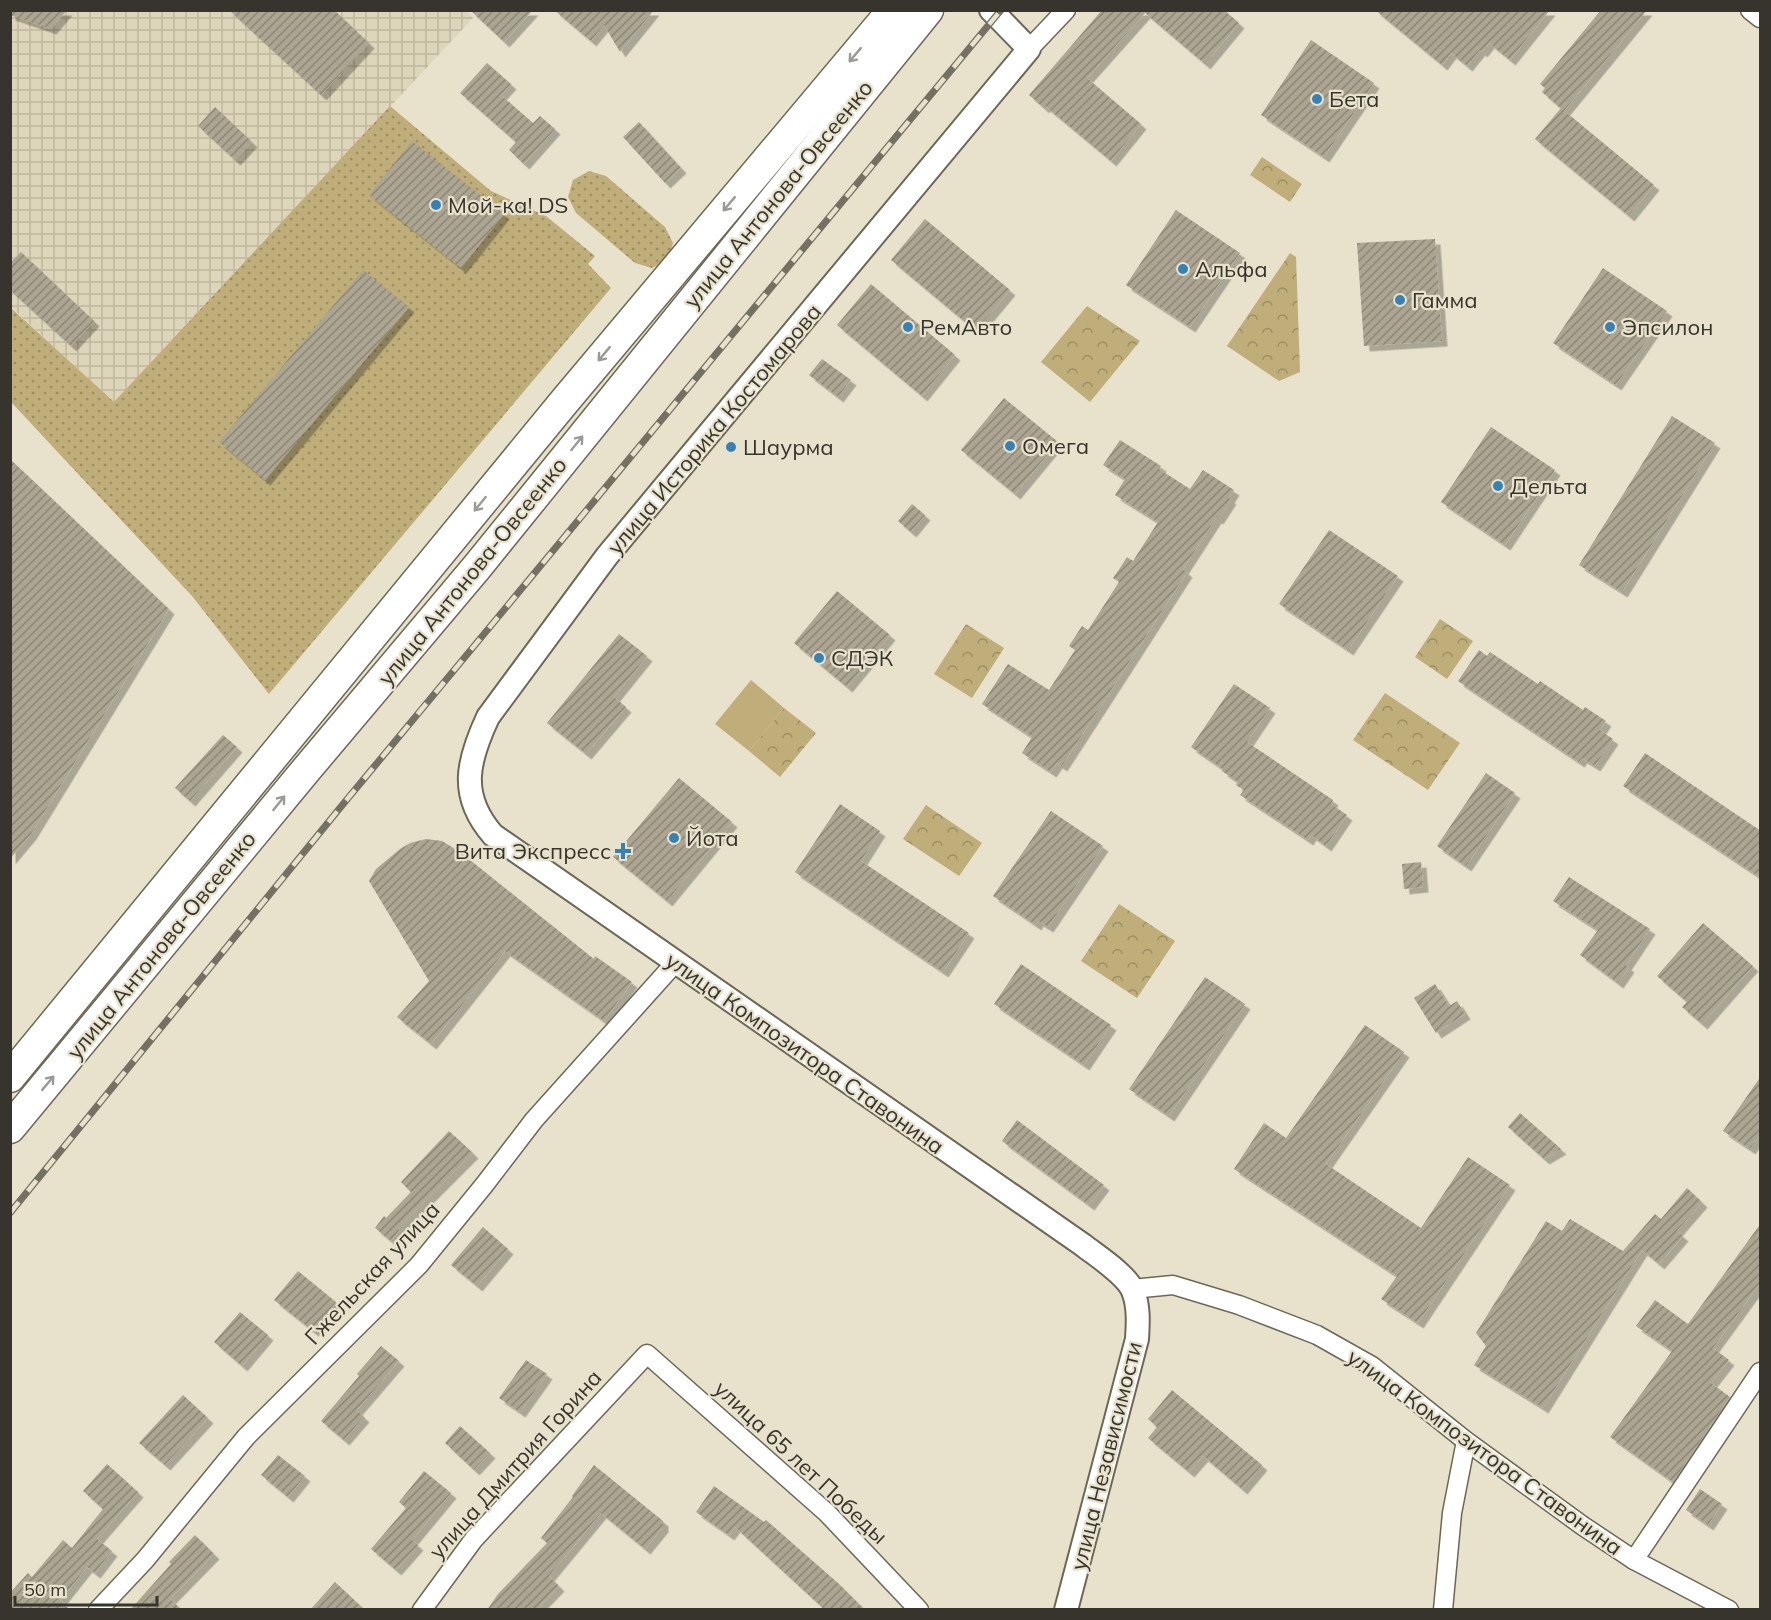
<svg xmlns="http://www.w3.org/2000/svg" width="1771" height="1620" font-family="Mulish,sans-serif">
<defs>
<pattern id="industrial-grid" width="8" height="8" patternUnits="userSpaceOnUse" patternTransform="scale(1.5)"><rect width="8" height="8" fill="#ded6ba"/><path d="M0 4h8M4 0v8" fill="none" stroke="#bfb8a0"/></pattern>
<pattern id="grass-dots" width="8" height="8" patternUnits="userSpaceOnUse" patternTransform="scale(1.5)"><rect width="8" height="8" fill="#bfae79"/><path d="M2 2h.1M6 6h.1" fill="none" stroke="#9c8e63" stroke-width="1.8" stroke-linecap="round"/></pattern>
<pattern id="park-crowns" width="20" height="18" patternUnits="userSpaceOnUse" patternTransform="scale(1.5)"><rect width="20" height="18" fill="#bfae79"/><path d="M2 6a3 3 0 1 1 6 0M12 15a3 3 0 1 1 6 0" fill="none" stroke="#9c8e63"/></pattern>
<pattern id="building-hatch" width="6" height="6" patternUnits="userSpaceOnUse" patternTransform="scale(1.5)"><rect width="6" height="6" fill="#aba591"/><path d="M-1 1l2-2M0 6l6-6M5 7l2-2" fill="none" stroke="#8c8777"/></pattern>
<filter id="shadow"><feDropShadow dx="5.5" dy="5.5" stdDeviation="0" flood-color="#0004"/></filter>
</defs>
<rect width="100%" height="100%" fill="#e8e2cd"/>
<!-- industrial -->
<polygon fill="url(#industrial-grid)" points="466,10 473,18 114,403 11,307 10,11"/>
<!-- grass -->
<g fill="url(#grass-dots)">
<polygon points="390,106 491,191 546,216 595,256 588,264 611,288 269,694 192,596 11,402 10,307 114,402"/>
<polygon points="589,171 606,176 665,227 673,243 668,260 652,268 635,263 576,213 568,197 573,180"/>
</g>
<!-- park -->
<g fill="url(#park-crowns)">
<polygon points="1262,157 1302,184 1290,202 1250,175"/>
<polygon points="1290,253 1296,257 1300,372 1279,381 1227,346"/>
<polygon points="1087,306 1140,341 1090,402 1041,362"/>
<polygon points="1440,619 1473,641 1447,679 1415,657"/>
<polygon points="966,624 1004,648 972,698 934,674"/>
<polygon points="1385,693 1460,743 1428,790 1353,740"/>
<polygon points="784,708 816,733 780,777 749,751"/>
<polygon points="926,805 982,843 959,876 903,839"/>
<polygon points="1119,904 1175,941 1137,998 1081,961"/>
</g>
<!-- pitch -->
<polygon fill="#bfae79" points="751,680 784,708 749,751 715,724"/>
<!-- building -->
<g fill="url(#building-hatch)" filter="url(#shadow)">
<polygon points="10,10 67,10 51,29 10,15"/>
<polygon points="229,10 334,10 369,43 321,95"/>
<polygon points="470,10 533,10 504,42"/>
<polygon points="554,10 654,10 620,52 604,25 591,41"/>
<polygon points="1102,10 1224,10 1239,23 1205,64 1145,13 1087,78 1141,124 1111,161 1045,106 1044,108 1029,95"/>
<polygon points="1375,10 1550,10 1510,60 1489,43 1482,52 1480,50 1467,66 1451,53 1442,65"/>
<polygon points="1601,10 1647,10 1564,111 1542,92 1545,88 1540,84"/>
<polygon points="1311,40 1374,83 1324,157 1261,115"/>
<polygon points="487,63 511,84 501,95 533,123 540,116 555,129 524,164 509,150 516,142 460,93"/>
<polygon points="215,107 252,142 235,160 198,126"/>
<polygon points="1561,108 1654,185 1629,216 1535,139"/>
<polygon points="639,122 681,168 665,183 623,137"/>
<polygon points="412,141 504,214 461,268 369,195"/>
<polygon points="1176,210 1240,253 1190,327 1126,285"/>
<polygon points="925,219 1010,290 976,331 891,260"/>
<polygon points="1435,239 1442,341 1364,346 1357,243"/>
<polygon points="21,252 94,321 71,346 10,290 10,263"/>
<polygon points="1603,268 1667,311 1616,385 1553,343"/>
<polygon points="363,270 409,307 265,480 219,442"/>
<polygon points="871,284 955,355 922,396 837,325"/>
<polygon points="822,359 851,380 838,397 809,375"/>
<polygon points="1004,398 1058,442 1015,494 961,450"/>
<polygon points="1672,416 1715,443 1622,592 1579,565"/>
<polygon points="1491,427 1555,470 1505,545 1441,502"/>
<polygon points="1120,440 1161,466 1159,469 1190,489 1203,470 1234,490 1229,498 1231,499 1218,519 1216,518 1183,569 1187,572 1139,647 1062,766 1057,763 1051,772 1022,753 1032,737 982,704 1008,664 1049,690 1075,650 1069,646 1082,626 1088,630 1119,582 1113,578 1120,568 1127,557 1133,561 1158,522 1115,495 1125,479 1103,465"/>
<polygon points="10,459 169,609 31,834 10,859"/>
<polygon points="912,504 925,515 911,532 898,521"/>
<polygon points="1329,530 1398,576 1348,650 1279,604"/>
<polygon points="837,591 890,635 847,687 794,643"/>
<polygon points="619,634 647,656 614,697 626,707 586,754 547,723"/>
<polygon points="1479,650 1487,656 1490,652 1538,684 1540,681 1583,710 1585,707 1606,721 1600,730 1613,739 1595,766 1582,758 1579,762 1458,681"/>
<polygon points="1234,684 1270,708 1247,742 1333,800 1331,804 1347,815 1326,846 1311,835 1308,840 1240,795 1244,790 1236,785 1238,782 1222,771 1223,769 1191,747"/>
<polygon points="223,735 237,747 190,801 175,788"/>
<polygon points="1645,753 1761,831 1761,878 1623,786"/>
<polygon points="1486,773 1515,793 1466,866 1437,846"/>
<polygon points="679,778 732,822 667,901 613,857"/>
<polygon points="840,804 880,831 861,861 969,933 943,972 795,872"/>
<polygon points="1051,811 1103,846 1048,927 1038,921 1036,925 993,896"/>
<polygon points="426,839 442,841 460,852 594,959 595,956 632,982 604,1021 505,951 431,1044 397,1017 429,981 369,881 376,869 400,849 410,843"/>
<polygon points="1421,862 1423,887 1404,889 1402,864"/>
<polygon points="1569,877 1650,929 1626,965 1629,967 1618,983 1580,955 1598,930 1553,901"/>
<polygon points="1703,923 1753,966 1702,1024 1682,1007 1687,1002 1657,976"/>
<polygon points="1021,964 1111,1025 1084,1065 994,1004"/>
<polygon points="1205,977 1245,1004 1169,1116 1129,1089"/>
<polygon points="1435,984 1449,1006 1457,1001 1465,1014 1436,1033 1414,998"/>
<polygon points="1365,1025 1404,1052 1326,1164 1421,1228 1468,1157 1510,1185 1418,1323 1381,1299 1397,1276 1234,1169 1264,1123 1286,1138"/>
<polygon points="1761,1076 1761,1133 1750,1149 1723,1131"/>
<polygon points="1520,1113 1561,1149 1544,1159 1508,1127"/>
<polygon points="1017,1120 1104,1185 1089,1205 1002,1141"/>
<polygon points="449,1131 473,1153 398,1228 400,1229 391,1241 375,1228 384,1216 386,1218 411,1192 401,1182"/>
<polygon points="1687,1188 1702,1202 1677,1231 1683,1236 1659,1264 1642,1250 1543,1408 1474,1365 1486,1346 1476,1333 1546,1221 1562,1231 1570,1219 1623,1251 1655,1214 1661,1219"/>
<polygon points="1761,1223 1761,1282 1713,1348 1729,1360 1711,1383 1730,1397 1673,1482 1610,1437 1672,1351 1636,1326 1655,1300 1688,1324"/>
<polygon points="483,1227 508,1249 477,1286 451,1265"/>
<polygon points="298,1271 336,1302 313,1331 274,1300"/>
<polygon points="240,1312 268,1335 242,1366 214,1342"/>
<polygon points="381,1346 399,1361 357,1410 364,1417 344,1440 321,1421 359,1376 357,1374"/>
<polygon points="526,1360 547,1374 520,1412 499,1398"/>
<polygon points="1172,1390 1262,1465 1242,1489 1203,1456 1189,1472 1148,1438 1157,1427 1148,1419"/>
<polygon points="183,1395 208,1418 165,1465 139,1443"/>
<polygon points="460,1426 490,1453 474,1470 445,1443"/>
<polygon points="278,1455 305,1476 288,1497 261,1475"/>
<polygon points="107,1464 138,1492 97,1539 112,1551 95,1573 87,1567 60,1601 70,1610 10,1610 10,1593 28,1573 32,1577 63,1540 72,1548 103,1509 83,1491"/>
<polygon points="594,1465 663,1521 663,1527 645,1549 601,1513 549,1576 559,1586 536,1610 487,1610 498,1594 547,1543 541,1538 573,1497 572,1496"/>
<polygon points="424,1471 451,1493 412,1540 418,1545 396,1570 371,1549 406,1508 399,1502"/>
<polygon points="714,1486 764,1522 766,1520 839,1584 865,1610 825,1610 735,1527 729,1535 696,1512"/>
<polygon points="1700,1489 1722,1504 1708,1525 1686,1510"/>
<polygon points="195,1535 214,1554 170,1599 182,1610 130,1610 171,1564 169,1562"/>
<polygon points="335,1582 365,1610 310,1610"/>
</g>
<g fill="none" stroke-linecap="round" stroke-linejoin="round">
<defs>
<g id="minor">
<polyline points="1750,10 1760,18"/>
<polyline points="1029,49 1066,10"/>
<polyline points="1132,1289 1173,1285 1239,1305 1317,1335 1372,1366 1466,1441 1583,1526 1634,1560 1729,1610"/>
<polyline points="1634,1560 1760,1372"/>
<polyline points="98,1610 145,1560 246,1437 419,1265 485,1184 534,1120 675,963"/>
<polyline points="422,1610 474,1539 647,1354 827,1513 919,1610"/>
<polyline points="1443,1610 1452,1513 1466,1441"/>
</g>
<path id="tertiary" d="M991,10L1029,49L607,556L488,717C468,760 458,795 493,835L1083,1245C1097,1256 1127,1275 1133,1291C1139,1306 1138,1323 1137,1339L1066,1610"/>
<g id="trunk">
<polyline points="10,1077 564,402 893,10"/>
<polyline points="10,1128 306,770 477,567 928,10"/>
</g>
</defs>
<!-- minor casing -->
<use href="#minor" stroke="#6d6755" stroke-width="21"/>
<!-- tertiary casing -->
<use href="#tertiary" stroke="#6d6755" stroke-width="26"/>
<!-- trunk casing -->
<use href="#trunk" stroke="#6d6755" stroke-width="33"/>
<!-- minor -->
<use href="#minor" stroke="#fff" stroke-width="18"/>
<!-- tertiary -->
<use href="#tertiary" stroke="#fff" stroke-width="22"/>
<!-- trunk -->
<use href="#trunk" stroke="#fff" stroke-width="30"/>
<defs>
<polyline id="rail" points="10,1213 344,803 1001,10"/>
</defs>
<!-- rail casing -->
<use href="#rail" stroke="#747164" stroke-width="7"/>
<!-- rail -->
<use href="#rail" stroke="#e8e2cd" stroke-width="4.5" stroke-dasharray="14" stroke-linecap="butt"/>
</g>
<!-- one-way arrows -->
<defs><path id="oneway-shaft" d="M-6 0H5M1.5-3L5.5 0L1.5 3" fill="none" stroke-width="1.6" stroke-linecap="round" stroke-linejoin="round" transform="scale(1.5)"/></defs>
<g stroke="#9a9a96">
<use href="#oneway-shaft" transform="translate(855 55) rotate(130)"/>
<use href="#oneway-shaft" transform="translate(729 204) rotate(130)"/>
<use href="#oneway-shaft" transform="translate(604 354) rotate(130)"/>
<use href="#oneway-shaft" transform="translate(577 443) rotate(-51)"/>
<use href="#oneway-shaft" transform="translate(480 504) rotate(129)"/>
<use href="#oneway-shaft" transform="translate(279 803) rotate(-51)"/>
<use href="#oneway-shaft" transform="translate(48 1083) rotate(-50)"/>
</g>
<!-- markers -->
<g fill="#3782b5" stroke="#e8e2cd" stroke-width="2">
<circle cx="1317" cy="99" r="6"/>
<circle cx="436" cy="205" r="6"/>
<circle cx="1183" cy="269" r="6"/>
<circle cx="1400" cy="300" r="6"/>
<circle cx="908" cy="327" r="6"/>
<circle cx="1610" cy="327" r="6"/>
<circle cx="1010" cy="446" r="6"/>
<circle cx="731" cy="447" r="6"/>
<circle cx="1498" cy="486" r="6"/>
<circle cx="819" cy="658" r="6"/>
<circle cx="674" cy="838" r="6"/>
<path d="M620 842h6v6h6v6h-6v6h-6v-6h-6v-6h6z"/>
</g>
<g text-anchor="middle" stroke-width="4.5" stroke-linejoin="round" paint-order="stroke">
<!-- poi labels -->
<g font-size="22" fill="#36342c" stroke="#e8e2cd" text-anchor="start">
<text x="1329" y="107">Бета</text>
<text x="448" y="213">Мой-ка! DS</text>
<text x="1195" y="277">Альфа</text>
<text x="1412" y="308">Гамма</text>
<text x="920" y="335">РемАвто</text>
<text x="1622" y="335">Эпсилон</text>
<text x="1022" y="454">Омега</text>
<text x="743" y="455">Шаурма</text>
<text x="1510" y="494">Дельта</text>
<text x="831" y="666">СДЭК</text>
<text x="686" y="846">Йота</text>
<text x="611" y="859" text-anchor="end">Вита Экспресс</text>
</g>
<!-- street labels -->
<g font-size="22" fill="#36342c" stroke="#e8e2cd">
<text transform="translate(778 194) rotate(-51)" y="8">улица Антонова-Овсеенко</text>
<text transform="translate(714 429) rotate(-50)" y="8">улица Историка Костомарова</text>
<text transform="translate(472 571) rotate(-51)" y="8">улица Антонова-Овсеенко</text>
<text transform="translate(161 945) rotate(-51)" y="8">улица Антонова-Овсеенко</text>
<text transform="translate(805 1053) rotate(35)" y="8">улица Композитора Ставонина</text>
<text transform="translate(372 1273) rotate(-47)" y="8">Гжельская улица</text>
<text transform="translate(1485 1452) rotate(36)" y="8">улица Композитора Ставонина</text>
<text transform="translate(1106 1456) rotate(-76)" y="8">улица Независимости</text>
<text transform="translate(801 1462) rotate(43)" y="8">улица 65 лет Победы</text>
<text transform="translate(515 1464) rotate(-48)" y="8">улица Дмитрия Горина</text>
</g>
</g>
<!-- border -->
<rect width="1771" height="1620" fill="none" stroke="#36342c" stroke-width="24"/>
<!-- scale -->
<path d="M15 1596v9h142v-9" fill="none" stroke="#36342c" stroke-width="3"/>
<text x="24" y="1596" font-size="18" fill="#36342c" stroke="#e8e2cd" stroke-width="4.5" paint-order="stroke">50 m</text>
</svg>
